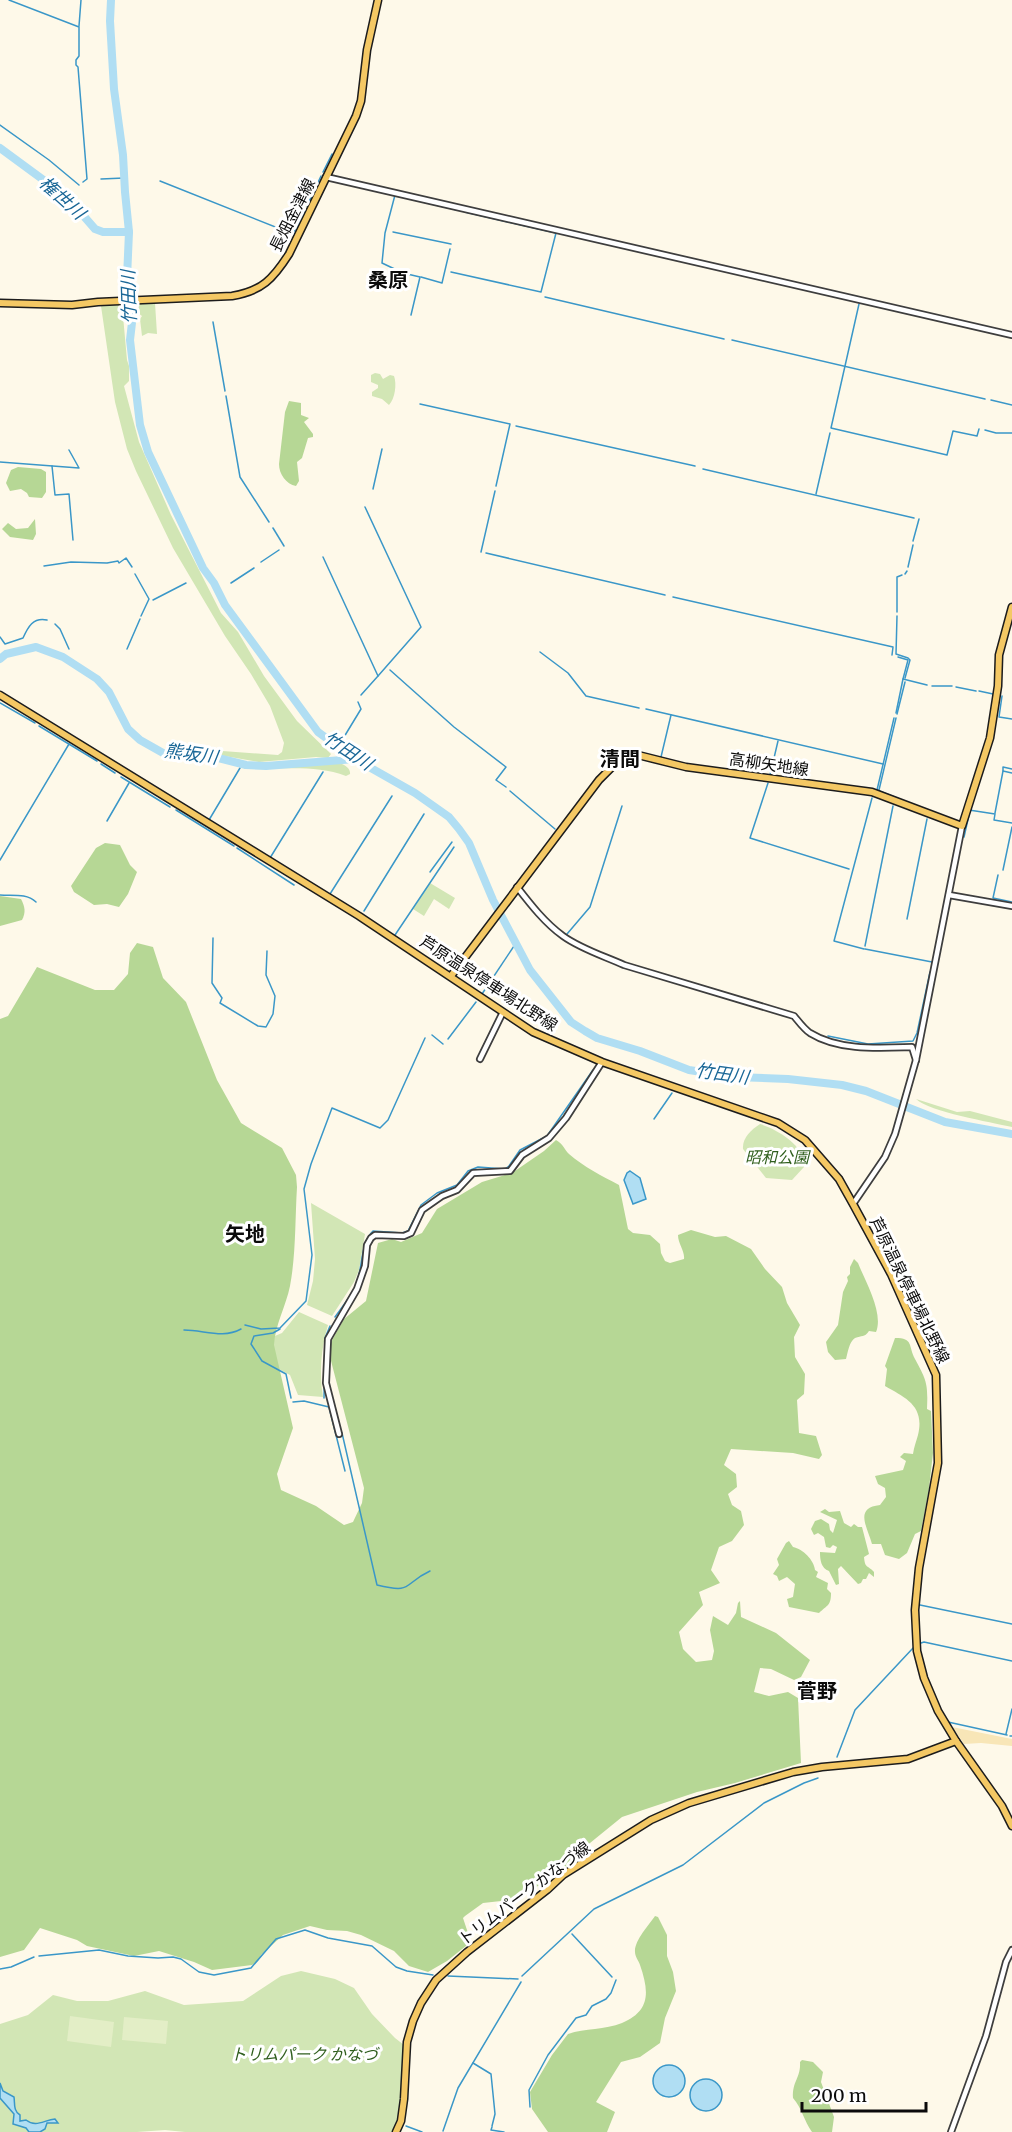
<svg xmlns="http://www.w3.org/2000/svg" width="1012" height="2132" font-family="Merriweather,'Noto Sans JP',serif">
<rect width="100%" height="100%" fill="#fef9e9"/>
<!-- green -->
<g fill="#d2e6b5">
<polygon points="155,303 157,334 148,333 142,336 140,319 142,316 138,313 139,304"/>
<polygon points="122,305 127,360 129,366 129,381 124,386 139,442 171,515 221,613 238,632 264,676 297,721 331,754 328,758 316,757 259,762 219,755 209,750 278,755 282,752 284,743 270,706 251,674 225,636 173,548 136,471 127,449 115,402 101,306"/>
<path d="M375,373L380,374L383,379L390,375L394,376C397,384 395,399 389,405L382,399L372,396V392L378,388V385L371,382V375Z"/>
<path d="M337,763C343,763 351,768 350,774L346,776C314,764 278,770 245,769L242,767H275Z"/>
<polygon points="430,883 455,898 449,909 434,899 424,916 413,909"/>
<path d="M916,1099L957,1112L970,1111L1012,1122V1127C990,1122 930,1112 916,1099Z"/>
<path d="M760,1124C777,1129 806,1146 804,1167L792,1180L766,1178L743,1149C742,1138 751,1130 760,1124Z"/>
<polygon points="311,1203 365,1234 359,1270 354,1282 332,1316 307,1305 313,1281 315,1259"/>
<path d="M299,1312L328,1325C321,1349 319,1372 323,1397L298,1395L290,1375L277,1368L270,1338L282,1333Z"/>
<polygon points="301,1971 335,1979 354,1988 372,2014 395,2038 404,2045 399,2118 394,2132 185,2132 165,2130 137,2132 0,2132 0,2024 28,2015 53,1995 77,2001 108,2001 145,1991 184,2005 243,2001 281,1976"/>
</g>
<!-- forest -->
<g fill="#b6d795">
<path d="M289,401L301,403V415L309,418L304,422L313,434V437L308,438L302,458L297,462L299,481L296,486C286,484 279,474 279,464L285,412Z"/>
<polygon points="18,467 41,469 46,472 46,492 42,498 29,497 27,493 21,489 10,491 6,483 11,470"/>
<polygon points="35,519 36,534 33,540 10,537 2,529 8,523 16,529 28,528"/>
<polygon points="105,843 120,845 130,865 137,872 128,894 119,907 107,904 94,905 74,892 71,886 96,848"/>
<path d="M0,896L21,899C25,907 26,912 22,920L0,926Z"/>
<path d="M137,943L153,947L163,978L186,1002L217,1080L241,1123L282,1148L296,1175L297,1187C295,1220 296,1254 290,1286C286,1306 275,1325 274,1345L293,1428L277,1474L281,1490L316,1506L344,1525L353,1522L362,1503L364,1488L330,1357L331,1342L344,1319L366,1301L378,1243L392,1239L401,1242L422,1233L437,1209L482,1182L512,1173L544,1151L556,1140C564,1145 564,1149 569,1154C584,1167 602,1176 619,1185L628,1229L633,1233L650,1235L660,1244L661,1253L665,1261L670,1263L684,1259C685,1251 678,1244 678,1235L691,1230L715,1237L726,1236L751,1249L765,1269L782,1287L787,1303L800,1325L794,1337L795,1357L805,1374L804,1394L797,1400L799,1433L816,1436L822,1455L819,1459L793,1453L731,1449L724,1465L736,1474L737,1487L728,1494L732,1505L741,1511L744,1525L732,1541L719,1547L711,1570L720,1583L699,1592L703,1605L679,1632L683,1649L696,1662L712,1660L714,1651L710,1630L713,1616L728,1625L736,1613L738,1603L740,1601L741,1617L776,1633L810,1660L801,1677L794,1680L771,1669L760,1668L754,1692L769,1696L788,1692L798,1698L801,1763L735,1783L697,1792L622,1817L590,1843L564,1869L518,1899L483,1903L465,1916L463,1918L471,1942L447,1961L428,1972L409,1966L394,1951L361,1935L347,1931L327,1930L310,1926L283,1935L261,1955L258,1961L252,1965L212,1970L194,1962L159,1951L134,1956L87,1946L77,1940L40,1928L24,1950L0,1957V1019L8,1016L37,967L95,990H114L128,974L130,953Z"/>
<path d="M854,1259L858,1263C865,1281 884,1313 876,1332L869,1331C864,1338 862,1335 855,1338C849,1342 848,1352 846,1359L835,1360L828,1352L826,1342L838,1325L843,1292L848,1281L847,1277L850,1274V1267Z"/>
<path d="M895,1338C914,1338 908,1346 915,1359C927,1381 928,1384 927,1409L931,1411L933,1453L929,1488L921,1531L915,1534L907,1553L899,1559L885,1555L881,1544H872C867,1526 854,1508 880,1505L886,1497L885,1488L878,1484L875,1476L903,1470L906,1461L900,1457L904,1453L913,1454C914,1447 916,1442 918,1435C925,1406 906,1398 885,1386L887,1369L885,1366Z"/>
<path d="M825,1509L829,1512L840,1511L844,1523L851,1527L854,1524L858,1527H862L869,1554L864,1557C865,1569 868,1565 874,1572V1577L869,1573L866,1579H863L861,1583L858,1584L841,1566L838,1569L839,1584L836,1585L829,1571C821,1568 820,1560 820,1552L835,1553L837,1547L833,1545L830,1548L826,1547L824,1537L818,1533L814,1535L811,1529L815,1521L821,1519L829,1524L830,1530L833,1533L837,1520L820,1512Z"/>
<path d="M789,1541L793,1547C803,1549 814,1560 815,1570L818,1572L816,1577L828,1583L827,1589L831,1593C831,1606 827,1605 819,1613L789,1607L787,1599L793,1597L795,1584L787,1577L779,1581L777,1576L773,1574L779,1565L777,1559L786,1543Z"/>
<path d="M655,1916L658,1917L667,1935V1956L673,1972L676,1991L665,2018L660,2043L640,2057L621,2062L596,2102L615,2112L607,2132H548L532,2109L530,2092L552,2055L568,2034C585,2028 605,2030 622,2023C651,2011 649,1991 640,1965C639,1961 635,1957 635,1952C634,1941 649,1925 655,1916Z"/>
<path d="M802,2060L813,2062L823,2072L821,2082L834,2117L832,2132H812C804,2121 802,2108 793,2098C792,2081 801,2078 800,2062Z"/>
</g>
<!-- sand -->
<polygon fill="#f8e6b7" points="952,1727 1012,1739 1012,1746 981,1743 964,1744"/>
<!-- pitch -->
<g fill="#e3eec6">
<polygon points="70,2016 114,2022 111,2047 67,2041"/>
<polygon points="124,2017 168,2021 166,2044 122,2040"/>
</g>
<!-- water -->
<g fill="#b0def3" stroke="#3a97c8" stroke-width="1.5">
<polygon points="630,1171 640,1178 646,1199 633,1204 624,1180 627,1173"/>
<circle cx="669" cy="2081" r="16"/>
<circle cx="706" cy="2095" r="16"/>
<path d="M0,2083L3,2091L14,2097C15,2103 13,2111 20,2115V2121L26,2120C36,2128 44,2120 55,2119L58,2123H47L45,2129L40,2132H29L26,2128L13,2124L14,2114L0,2098Z"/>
</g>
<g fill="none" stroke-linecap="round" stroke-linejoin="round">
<!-- stream -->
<g stroke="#3a97c8" stroke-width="1.5">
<polyline points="9,0 79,27 79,56 76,60 76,65 78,67 87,179 83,182"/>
<polyline points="79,26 81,0"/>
<polyline points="0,125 49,160 79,185"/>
<polyline points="323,172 332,154"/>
<polyline points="101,179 124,178"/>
<polyline points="160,181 293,234 305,210"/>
<polyline points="374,191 377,191"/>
<polyline points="381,192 390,194"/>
<polyline points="395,195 385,233 382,263 403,273 420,277 411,315"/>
<polyline points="402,197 457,210"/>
<polyline points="307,206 321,176"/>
<polyline points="393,232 451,244"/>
<polyline points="451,272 541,292 556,233 465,212"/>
<polyline points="421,277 442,283 450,249"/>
<polyline points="545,297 724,339"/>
<polyline points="859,304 831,428 947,455 953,431 977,436 979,429"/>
<polyline points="213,322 225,391"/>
<polyline points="732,340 985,399"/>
<polyline points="226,396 240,477 269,522"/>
<polyline points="991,400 1012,405"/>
<polyline points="420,404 510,424 496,486"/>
<polyline points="516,426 695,466"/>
<polyline points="985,430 996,433 1012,433"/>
<polyline points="0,462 79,468 69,450"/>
<polyline points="52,466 55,495 69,494 73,540"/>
<polyline points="703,469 914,518"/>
<polyline points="373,489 382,449"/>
<polyline points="816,494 830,433"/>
<polyline points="365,507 421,627 378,676"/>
<polyline points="273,528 284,546"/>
<polyline points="913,541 919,519"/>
<polyline points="481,552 495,491"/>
<polyline points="486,553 665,595"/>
<polyline points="323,557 378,676 361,695"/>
<polyline points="261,562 279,550"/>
<polyline points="44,566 71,562 107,563 118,561 119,563 126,558 132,567"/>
<polyline points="908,567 913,545"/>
<polyline points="135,574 149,599 141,616"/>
<polyline points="905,574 907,571"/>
<polyline points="231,583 254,568"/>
<polyline points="673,597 893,647 892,655"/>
<polyline points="153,600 186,583"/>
<polyline points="897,612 897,577 902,575"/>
<polyline points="897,616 896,654 908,658 910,660 905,678"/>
<polyline points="55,624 60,629 69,649"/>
<path d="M0,637L5,644L23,638C28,627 33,617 47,620"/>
<polyline points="127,649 140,619"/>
<polyline points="540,652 568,673 586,696 639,708"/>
<polyline points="898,657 908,660 903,679 927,685"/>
<polyline points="390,670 454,727 506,767 496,780 506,787"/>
<polyline points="932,686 952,686"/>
<polyline points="956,687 976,691"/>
<polyline points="979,691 993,694"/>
<polyline points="1002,696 999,717 1012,719"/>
<polyline points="0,703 35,723"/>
<polyline points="646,709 883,764"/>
<polyline points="896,713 903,679"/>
<polyline points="897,714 905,682"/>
<polyline points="894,718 877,790 902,800"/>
<polyline points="39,726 97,761"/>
<polyline points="344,737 361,709 358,702"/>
<polyline points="661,757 671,715"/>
<polyline points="101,764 115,773"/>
<polyline points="1003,771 1003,767 1012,769"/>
<polyline points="770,775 778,741"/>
<polyline points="121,777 170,807"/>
<polyline points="768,783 750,838 849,869"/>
<polyline points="879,790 896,718"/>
<polyline points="510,791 555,829"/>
<polyline points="176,810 234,846"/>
<polyline points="969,810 995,814 994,820 1012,823"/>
<polyline points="995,813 1003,771 1012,773"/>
<polyline points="209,820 240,768"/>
<polyline points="107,821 129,783"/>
<polyline points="964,837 969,815"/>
<polyline points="237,848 294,885"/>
<polyline points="270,858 323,772"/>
<polyline points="0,860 69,744"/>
<polyline points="1003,870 1012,827"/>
<polyline points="430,872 452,842"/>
<polyline points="998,875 993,898 1012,902"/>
<polyline points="330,894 392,796"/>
<path d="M0,895C13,896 26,893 36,902"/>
<polyline points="364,911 424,814"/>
<polyline points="907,919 927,819"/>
<polyline points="567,934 590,907 622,806"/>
<polyline points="395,935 454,847"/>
<polyline points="213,938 212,983 222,998 220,1003 258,1026 266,1027 273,1014 275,996 266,975 267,951"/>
<polyline points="865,946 893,806"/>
<polyline points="864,949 834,941 872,798"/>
<polyline points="865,949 932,962"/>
<polyline points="482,994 516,943"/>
<polyline points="432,1035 443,1044"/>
<polyline points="828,1036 868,1044 913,1041 917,1033 930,972"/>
<polyline points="448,1039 476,1002"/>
<polyline points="654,1119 672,1093"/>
<path d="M335,1317C342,1307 351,1296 356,1285C363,1268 360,1243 373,1231L402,1233L408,1231L421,1205L437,1193L457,1185L468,1171L478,1167L505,1169L509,1166L520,1150L547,1136L593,1070"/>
<polyline points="245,1325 261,1329 280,1328 306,1301 312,1255 304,1189 311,1164 332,1108 380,1128 388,1120 425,1038"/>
<polyline points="280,1329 273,1333 254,1336 251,1344 262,1361 286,1374 291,1398"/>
<path d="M184,1330C204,1330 223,1339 241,1329"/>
<polyline points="324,1398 325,1338 330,1326"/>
<polyline points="293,1402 304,1401 329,1407 345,1471"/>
<path d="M342,1433L377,1585C414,1594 402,1584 430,1571"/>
<polyline points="920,1605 1012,1624"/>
<polyline points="918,1644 924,1642 1012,1661"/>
<polyline points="948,1722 1007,1735"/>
<polyline points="1006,1734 1012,1709"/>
<polyline points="1010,1736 1012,1736"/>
<polyline points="837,1757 855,1710 914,1647"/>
<polyline points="572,1934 612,1977"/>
<polyline points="39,1956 99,1950 128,1956 158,1958 173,1957 181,1959 199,1972 214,1975 251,1968 276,1939 305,1930 328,1938 372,1946 396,1967 407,1971 433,1975"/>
<polyline points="0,1969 11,1967 34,1957"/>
<polyline points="448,1976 518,1979"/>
<polyline points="522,1976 594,1909 683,1865 764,1803 804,1783 818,1778"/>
<polyline points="473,2063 491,2074 495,2114 492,2126"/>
<polyline points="530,2107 529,2090 548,2055 576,2018 586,2015 592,2006 606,1999 611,1993 616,1980"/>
<polyline points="406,2126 422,2132"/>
<polyline points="492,2127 491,2130 504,2132"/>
<polyline points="443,2131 458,2088 521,1982"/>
</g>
<!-- river -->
<g stroke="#b0def3" stroke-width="8">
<polyline points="111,0 110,21 114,89 123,155 125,192 129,232 127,278 133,314 130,340 140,425 148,452 203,568 214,583 225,605 318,732 355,759 415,793 449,817 459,829 469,843 493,900 530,970 571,1022 585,1031 597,1038 640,1051 689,1070 734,1077 788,1079 842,1085 866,1091 945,1122 1012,1134"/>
<polyline points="0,148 68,198 95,229 103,232 129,232"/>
<polyline points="0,659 6,654 36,647 63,657 97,679 109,692 128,729 140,740 163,753 174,756 202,754 246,765 266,766 355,759"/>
</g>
<defs>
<g id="minor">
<polyline points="326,177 1012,335"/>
<path d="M517,887C531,905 545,923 563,936C581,949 604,956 624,965L794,1016C799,1022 804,1029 810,1033C839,1051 879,1048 912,1047L916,1060"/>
<polyline points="949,895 1012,906"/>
<polyline points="480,1059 503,1012"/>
<polyline points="853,1204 885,1157 895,1134 916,1060 962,826"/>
<polyline points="339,1434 326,1383 328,1339 357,1289 365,1266 367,1245 371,1238 375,1235 404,1236 411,1233 422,1210 442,1196 457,1190 473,1173 510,1171 522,1155 549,1138 566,1118 602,1062"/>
<polyline points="951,2132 986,2036 1006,1962 1012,1950"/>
</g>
<g id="major">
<path d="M0,303L72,305L98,302L232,296C262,291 273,279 289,254L356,116L361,101L367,50L378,0"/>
<polyline points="0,695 359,916 533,1032 602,1062 778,1123 805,1140 839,1179 853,1204 891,1274 936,1375 938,1463 919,1568 915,1610 917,1651 924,1678 938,1711 956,1741 1002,1806 1012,1826"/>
<polyline points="451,976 599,780 623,756 630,753 686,767 872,792 962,826 990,738 998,686 999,655 1012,607"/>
<polyline points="396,2132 401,2121 404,2099 407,2042 413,2021 421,2003 436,1980 467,1952 547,1890 563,1875 651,1820 689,1803 793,1772 822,1767 908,1759 956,1741"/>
</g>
</defs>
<!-- minor casing -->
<use href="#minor" stroke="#3e3e3e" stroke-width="8"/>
<!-- major casing -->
<use href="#major" stroke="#1c1c1c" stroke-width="9"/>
<!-- minor -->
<use href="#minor" stroke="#fff" stroke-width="4.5"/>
<!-- major -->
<use href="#major" stroke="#f4c864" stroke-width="6"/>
</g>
<g text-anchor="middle" stroke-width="6" stroke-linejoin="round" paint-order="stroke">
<!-- street labels -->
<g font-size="16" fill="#0b0b0b" stroke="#fff">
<text transform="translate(292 215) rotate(-63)" y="6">長畑金津線</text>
<text transform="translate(769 764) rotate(8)" y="6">高柳矢地線</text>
<text transform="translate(489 983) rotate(33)" y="6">芦原温泉停車場北野線</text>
<text transform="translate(910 1290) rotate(64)" y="6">芦原温泉停車場北野線</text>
<text transform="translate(524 1893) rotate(-37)" y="6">トリムパークかなづ線</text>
</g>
<!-- park labels -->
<g font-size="16" font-style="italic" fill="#305f1e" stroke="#fff">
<text x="777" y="1163">昭和公園</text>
<text x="304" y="2060">トリムパーク かなづ</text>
</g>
<!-- water labels -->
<g font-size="18" font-style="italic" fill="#1a6797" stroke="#fff">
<text transform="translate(62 198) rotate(42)" y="6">権世川</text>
<text transform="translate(129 297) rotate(-92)" y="6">竹田川</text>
<text transform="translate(348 751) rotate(33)" y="6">竹田川</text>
<text transform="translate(191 754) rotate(8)" y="6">熊坂川</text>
<text transform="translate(722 1074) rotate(8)" y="6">竹田川</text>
</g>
<!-- quarter labels -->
<g font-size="20" font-weight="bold" fill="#0b0b0b" stroke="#fff">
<text x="388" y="287">桑原</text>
<text x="620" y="766">清間</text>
<text x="245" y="1241">矢地</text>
<text x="817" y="1698">菅野</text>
</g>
</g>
<!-- scale -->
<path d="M802 2102v9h124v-9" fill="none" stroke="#0b0b0b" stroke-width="3"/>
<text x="811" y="2102" font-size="18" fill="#0b0b0b" stroke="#ffffff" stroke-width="4.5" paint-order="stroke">200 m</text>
</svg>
